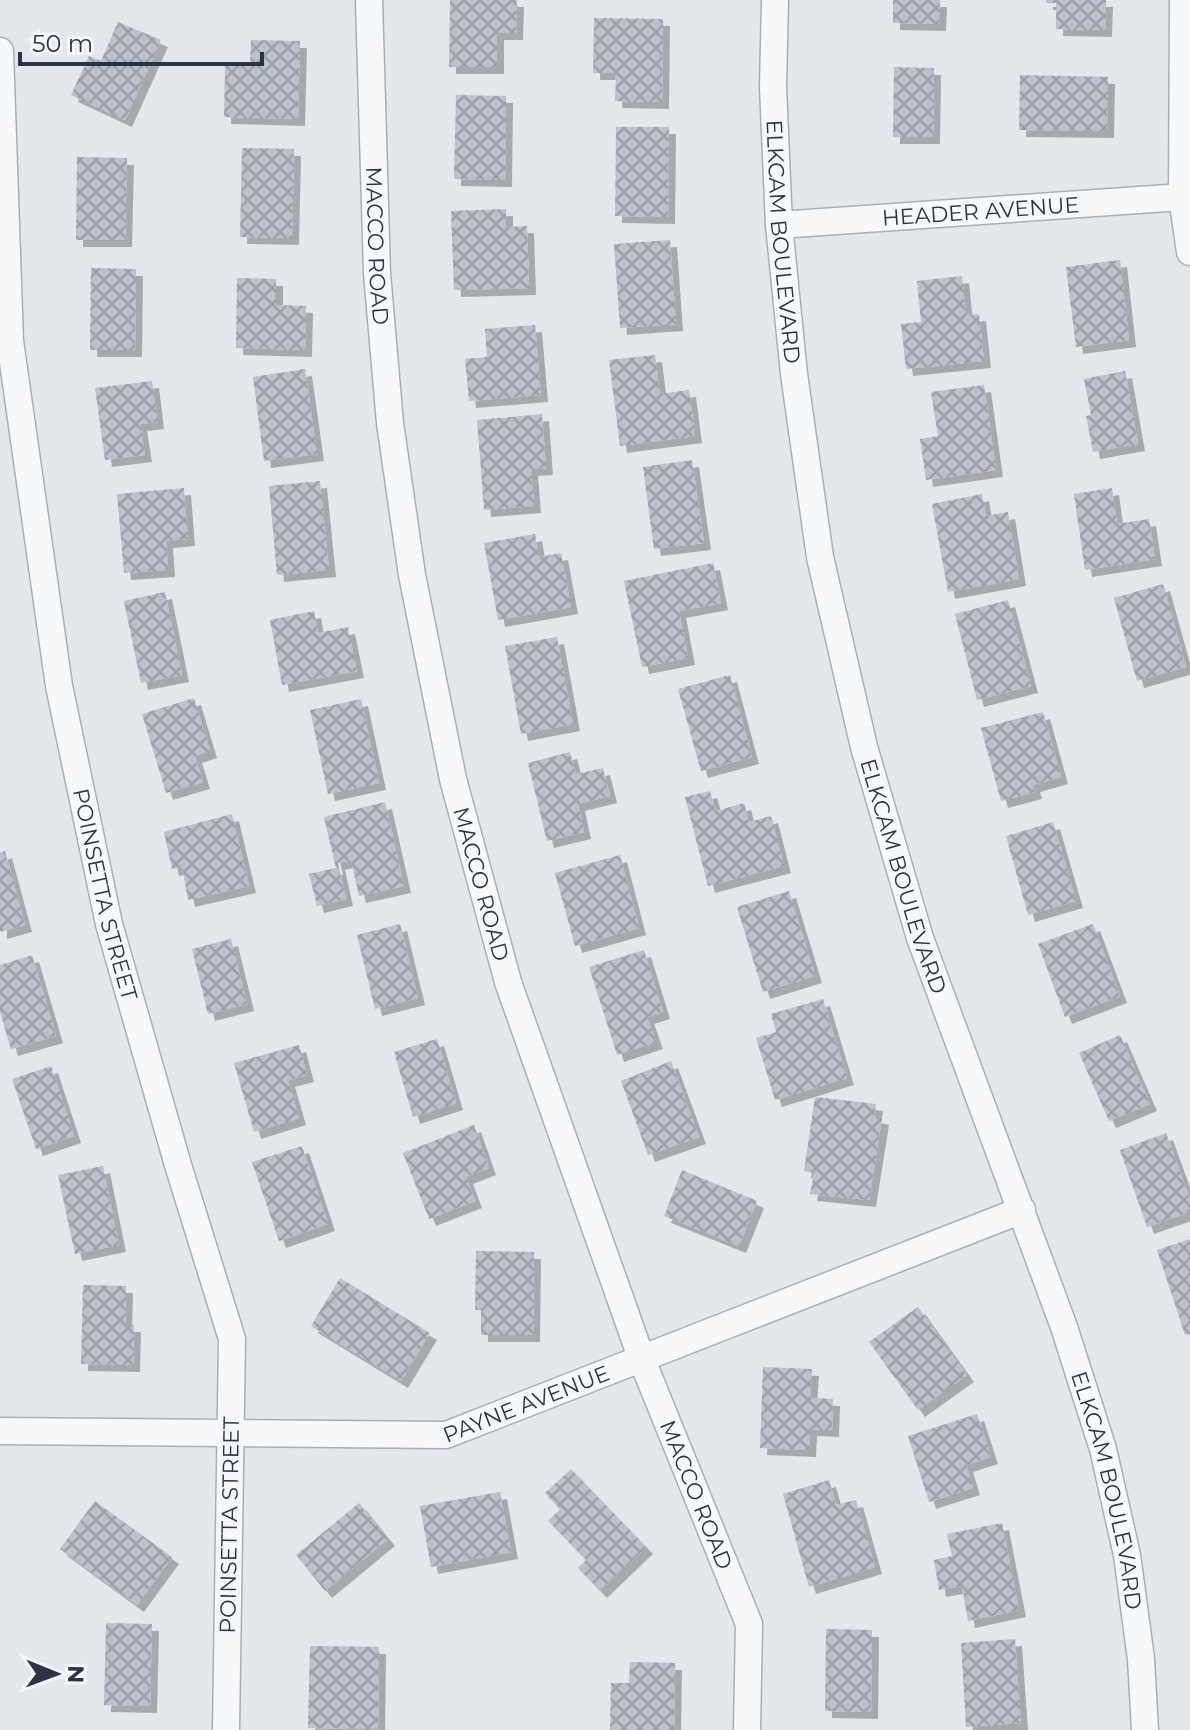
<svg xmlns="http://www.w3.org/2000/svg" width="1190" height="1730" font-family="Montserrat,sans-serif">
<defs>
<pattern id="building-cross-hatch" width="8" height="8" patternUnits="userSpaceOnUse" patternTransform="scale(2)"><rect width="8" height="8" fill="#bbc0ca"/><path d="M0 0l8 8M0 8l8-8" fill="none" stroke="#989da6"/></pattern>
<filter id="shadow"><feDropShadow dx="7" dy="7" stdDeviation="0" flood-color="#0004"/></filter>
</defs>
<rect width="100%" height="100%" fill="#e4e7ec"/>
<!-- building -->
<g fill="url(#building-cross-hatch)" filter="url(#shadow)">
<polygon points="450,0 517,0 516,33 497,33 497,67 449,67"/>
<polygon points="893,0 940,0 939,24 893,23"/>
<polygon points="1046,0 1106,0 1105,30 1056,29 1056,3 1046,3"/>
<polygon points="594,18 663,19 662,102 615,101 616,73 593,73"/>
<polygon points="118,22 161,40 125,120 71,95 89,56 101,61"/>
<polygon points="251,40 300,41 298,119 224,117 225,66 250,66"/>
<polygon points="894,67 934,68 933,137 893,137"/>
<polygon points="1020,75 1108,77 1107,131 1019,130"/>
<polygon points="456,95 506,96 505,180 454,179"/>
<polygon points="616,127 669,127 668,217 615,216"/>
<polygon points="242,148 294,149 292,238 240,237"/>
<polygon points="77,157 127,158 125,240 76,240"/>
<polygon points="506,209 506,227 527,226 529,288 454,290 451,211"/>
<polygon points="670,240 676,324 620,328 614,244"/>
<polygon points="1120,260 1129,340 1076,347 1066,267"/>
<polygon points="91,268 136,269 135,350 90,350"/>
<polygon points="962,276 966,315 979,314 984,361 906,369 901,324 921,322 917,281"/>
<polygon points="237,278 276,279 276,305 306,306 305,350 236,348"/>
<polygon points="535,325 541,395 469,401 465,359 487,357 485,329"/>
<polygon points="655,355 660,394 689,390 695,436 620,446 609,360"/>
<polygon points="305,369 317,454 264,461 253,377"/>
<polygon points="1125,371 1138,444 1093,452 1086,416 1091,415 1084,379"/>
<polygon points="152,381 157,422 140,424 145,455 105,460 95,388"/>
<polygon points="984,385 996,470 926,480 920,439 938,436 931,392"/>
<polygon points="542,414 546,468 531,469 534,506 484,510 477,420"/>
<polygon points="692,460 704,543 654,549 643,467"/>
<polygon points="320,481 329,570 277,575 269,486"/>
<polygon points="184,488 188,539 166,541 168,570 124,573 117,494"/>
<polygon points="1112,488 1117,524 1149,519 1155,559 1085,570 1074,494"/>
<polygon points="982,494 986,516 1008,512 1019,579 948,592 932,504"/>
<polygon points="535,534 539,557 561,553 571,607 498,620 484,543"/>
<polygon points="713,563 721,603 679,611 688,658 642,667 624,581"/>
<polygon points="1163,584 1186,667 1137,681 1114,598"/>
<polygon points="165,592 182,675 141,683 124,601"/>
<polygon points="1008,600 1031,686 977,700 955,614"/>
<polygon points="314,611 318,633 348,627 357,671 282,685 270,620"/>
<polygon points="557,637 573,724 521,734 505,646"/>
<polygon points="730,675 752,757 701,771 678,689"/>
<polygon points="194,698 210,751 195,756 203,782 166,793 142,714"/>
<polygon points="361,699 379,783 328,794 310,710"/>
<polygon points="1043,712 1061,777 1033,785 1035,792 1001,801 981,728"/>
<polygon points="570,752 576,774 603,768 610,796 578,804 584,832 547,841 528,763"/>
<polygon points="710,791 716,811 744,803 749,822 771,816 784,866 708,886 685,797"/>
<polygon points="385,802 404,886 359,896 351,860 338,863 346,899 317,906 309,874 336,868 324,817"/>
<polygon points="232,814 249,886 188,900 182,867 172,869 164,832"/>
<polygon points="1053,822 1076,901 1028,915 1006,836"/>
<polygon points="5,851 25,925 0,932 0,853"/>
<polygon points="620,855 639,928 575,946 555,873"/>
<polygon points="789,891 815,976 763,992 737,907"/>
<polygon points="400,924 418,998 375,1009 357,935"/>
<polygon points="1093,924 1120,996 1065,1017 1038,944"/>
<polygon points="231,939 247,1004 208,1014 192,949"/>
<polygon points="644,950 663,1012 647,1017 656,1042 617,1055 589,967"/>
<polygon points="32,955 56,1036 11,1049 0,1012 0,965"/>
<polygon points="823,999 847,1078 775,1100 756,1038 776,1032 771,1014"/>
<polygon points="1120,1035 1150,1104 1109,1121 1079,1053"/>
<polygon points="437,1039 456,1103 413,1117 394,1052"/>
<polygon points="299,1045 307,1075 288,1080 299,1118 254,1132 234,1063"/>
<polygon points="671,1061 699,1137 648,1155 621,1081"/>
<polygon points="51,1066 74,1136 36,1149 12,1079"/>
<polygon points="815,1097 876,1104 874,1116 882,1118 869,1200 810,1194 814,1173 804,1171"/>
<polygon points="474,1125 489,1168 466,1177 475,1201 429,1219 403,1153"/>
<polygon points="1166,1133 1190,1200 1190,1212 1147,1227 1120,1150"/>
<polygon points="302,1146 328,1224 279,1241 252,1162"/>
<polygon points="103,1166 119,1245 75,1254 58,1175"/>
<polygon points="682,1170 757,1201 739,1246 664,1216"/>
<polygon points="1190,1239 1190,1334 1185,1335 1157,1250"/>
<polygon points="476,1251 534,1252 533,1335 481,1335 481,1310 475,1310"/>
<polygon points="340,1278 430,1333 401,1381 311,1326"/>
<polygon points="83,1285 126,1286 125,1325 134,1325 133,1365 81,1364"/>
<polygon points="918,1307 967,1375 918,1410 869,1342"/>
<polygon points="763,1367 812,1369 810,1398 833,1399 832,1430 810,1429 809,1450 760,1448"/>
<polygon points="977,1414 991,1457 966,1465 973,1488 929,1502 908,1436"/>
<polygon points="571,1469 646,1547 600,1591 578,1568 586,1560 548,1521 560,1509 545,1493"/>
<polygon points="829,1480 836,1505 856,1500 875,1567 809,1587 783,1494"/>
<polygon points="500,1492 511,1552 431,1567 420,1506"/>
<polygon points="95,1501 172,1557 137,1605 60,1549"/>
<polygon points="359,1503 388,1539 325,1591 296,1555"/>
<polygon points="1002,1523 1019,1610 968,1621 962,1586 939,1590 934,1560 952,1556 947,1534"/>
<polygon points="106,1623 152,1624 150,1706 104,1705"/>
<polygon points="826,1629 872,1630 871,1712 825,1711"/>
<polygon points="1015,1639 1021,1723 966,1727 961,1643"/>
<polygon points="310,1646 379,1647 378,1729 308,1728"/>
<polygon points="630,1662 675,1663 674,1730 610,1730 611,1683 629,1683"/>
</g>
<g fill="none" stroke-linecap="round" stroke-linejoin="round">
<defs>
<g id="minor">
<path id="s1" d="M369,0L377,273L390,423L412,575L453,779L508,982L642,1360L749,1624L747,1730"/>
<path id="s2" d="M775,0L773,87L779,225L794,374L820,557L864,747L920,938L1064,1327L1103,1449L1127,1555L1141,1659L1145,1730"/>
<polyline points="1183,0 1182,197 1190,252"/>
<path id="s3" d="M0,51L10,341L59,686L109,924L178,1165L232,1339L226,1730"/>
<path id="s4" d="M779,225L1182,197"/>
<path id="s5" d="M0,1431L446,1435L1022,1210"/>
</g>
</defs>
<!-- minor casing -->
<use href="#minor" stroke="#a9aeb7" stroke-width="29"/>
<!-- minor -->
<use href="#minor" stroke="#f7f8fa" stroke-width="26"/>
</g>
<g text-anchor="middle" stroke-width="6" stroke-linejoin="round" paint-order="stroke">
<!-- street labels -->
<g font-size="22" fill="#2b3445" stroke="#f4f6f9">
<text dy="8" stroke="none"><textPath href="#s4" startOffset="202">HEADER AVENUE</textPath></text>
<text dy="8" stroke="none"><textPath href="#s2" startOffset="242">ELKCAM BOULEVARD</textPath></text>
<text dy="8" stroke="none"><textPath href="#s1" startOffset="246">MACCO ROAD</textPath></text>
<text dy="8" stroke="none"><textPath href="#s2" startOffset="890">ELKCAM BOULEVARD</textPath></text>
<text dy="8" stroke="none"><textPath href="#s1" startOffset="894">MACCO ROAD</textPath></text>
<text dy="8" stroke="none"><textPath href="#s3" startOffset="852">POINSETTA STREET</textPath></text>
<text dy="8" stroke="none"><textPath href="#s5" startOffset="532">PAYNE AVENUE</textPath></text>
<text dy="8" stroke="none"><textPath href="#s2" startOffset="1538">ELKCAM BOULEVARD</textPath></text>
<text dy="8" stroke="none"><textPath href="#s1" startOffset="1542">MACCO ROAD</textPath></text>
<text transform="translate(229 1525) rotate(-89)" y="8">POINSETTA STREET</text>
</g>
</g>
<!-- north arrow -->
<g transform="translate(56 1674) rotate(91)" stroke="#f4f6f9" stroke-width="6" paint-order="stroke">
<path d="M0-6L14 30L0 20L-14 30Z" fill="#2b3445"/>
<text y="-12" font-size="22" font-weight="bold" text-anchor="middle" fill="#2b3445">N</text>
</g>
<!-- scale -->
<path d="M20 52v12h242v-12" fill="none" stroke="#2b3445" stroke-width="4"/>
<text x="32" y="52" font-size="24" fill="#2b3445" stroke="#f4f6f9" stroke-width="6" paint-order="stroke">50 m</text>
</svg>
